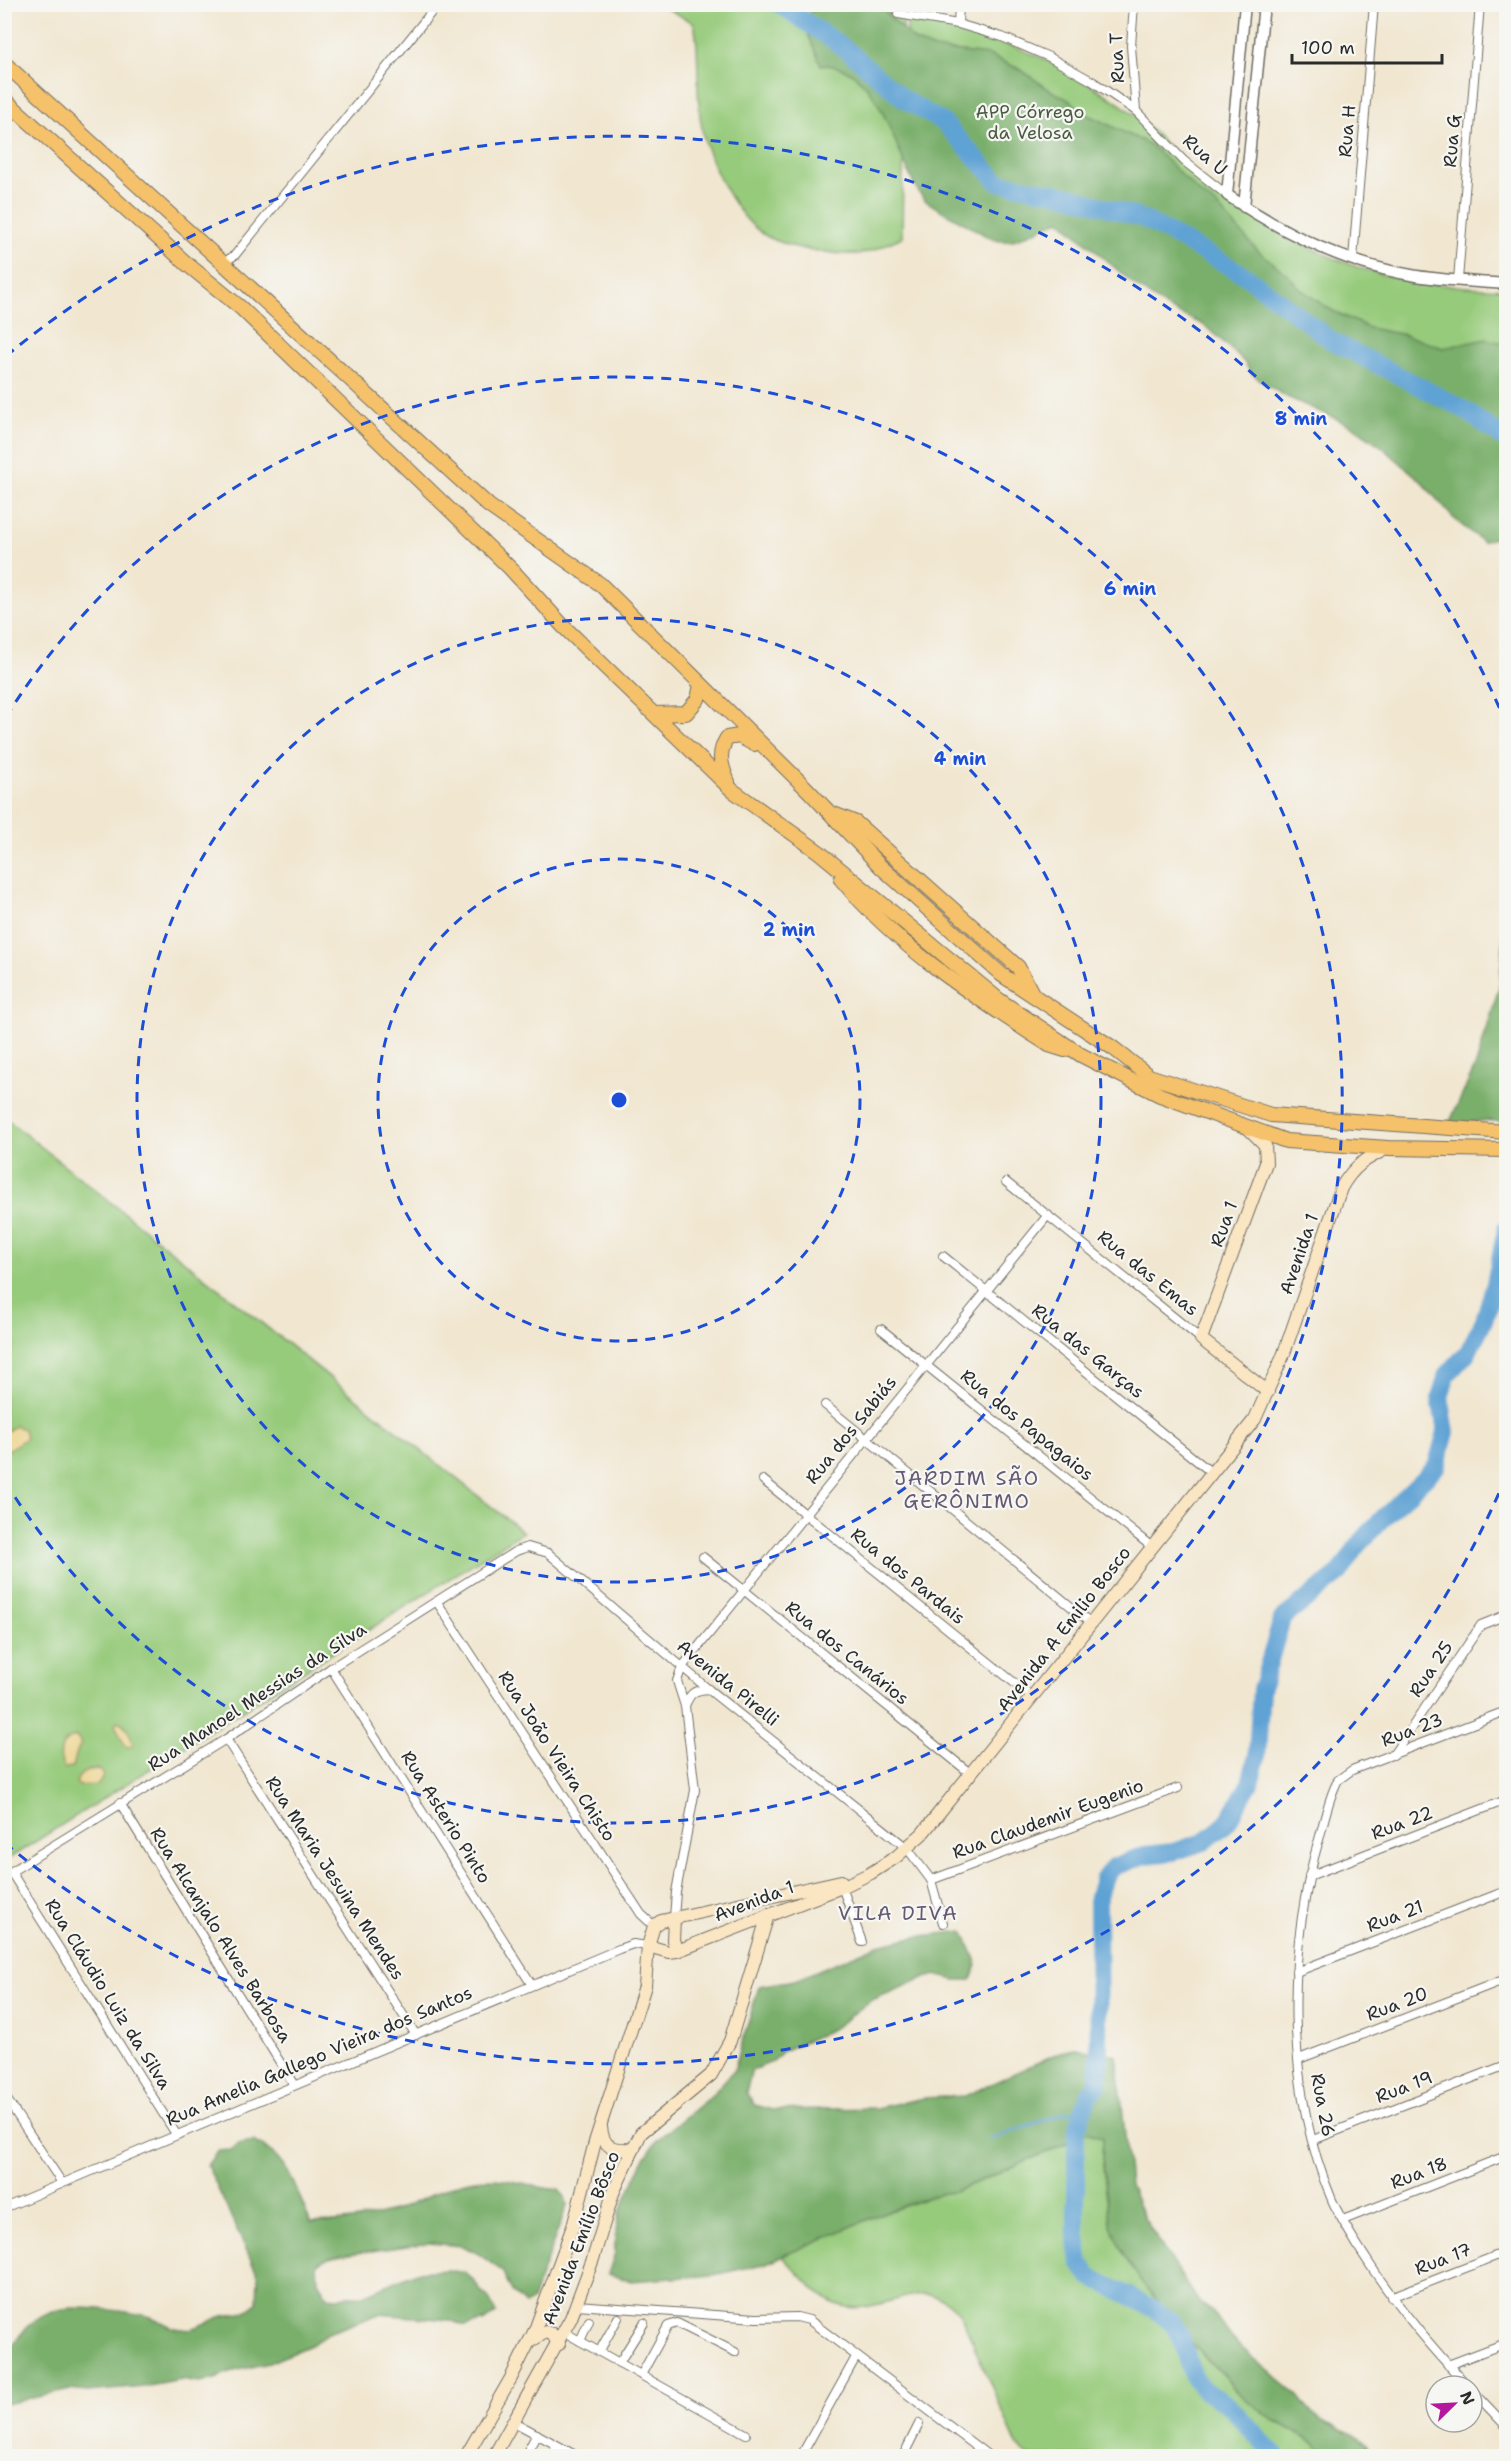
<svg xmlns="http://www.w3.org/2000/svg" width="1511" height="2461" font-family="'Shantell Sans',sans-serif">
<rect width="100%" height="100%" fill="#f6f6f2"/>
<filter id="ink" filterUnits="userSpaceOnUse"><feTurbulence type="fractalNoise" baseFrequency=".0167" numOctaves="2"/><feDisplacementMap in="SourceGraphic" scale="12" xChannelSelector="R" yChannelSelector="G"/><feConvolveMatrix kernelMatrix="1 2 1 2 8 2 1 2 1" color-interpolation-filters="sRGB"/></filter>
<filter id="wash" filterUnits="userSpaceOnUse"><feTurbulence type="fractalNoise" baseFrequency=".008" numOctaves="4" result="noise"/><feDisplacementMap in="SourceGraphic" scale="24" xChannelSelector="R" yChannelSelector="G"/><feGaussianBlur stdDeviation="1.35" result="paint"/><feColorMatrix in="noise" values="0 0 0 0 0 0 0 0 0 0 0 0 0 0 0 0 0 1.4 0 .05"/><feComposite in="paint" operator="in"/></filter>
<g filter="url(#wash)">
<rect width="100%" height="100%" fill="#f1e7d1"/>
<!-- green -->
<g fill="#97cb7b" stroke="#617b53" stroke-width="1.5">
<path d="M660,5H874L903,18L904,84L908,14C974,34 1031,46 1090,84C1107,95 1127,108 1142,121C1165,141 1184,165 1207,184C1256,225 1339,267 1402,279C1436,286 1472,287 1506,289V440L904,100L902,237C890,242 877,250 864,253C849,256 834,253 818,251C802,249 785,245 770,238C736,221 706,159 701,123C695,90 701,56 694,23Z"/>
<polygon points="4,1117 523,1532 5,1861 4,1861"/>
<path d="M1087,2132L1103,2138L1102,2158L1109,2204L1164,2310L1209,2362L1224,2375L1233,2388L1276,2421L1310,2439L1331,2456H1028L1017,2445L961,2316C928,2268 885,2317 842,2306C818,2300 799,2272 782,2256L887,2211C911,2206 930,2193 954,2192L1075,2140Z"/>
</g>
<!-- forest -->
<g fill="#79af6b" stroke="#526d4b" stroke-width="1.5">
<path d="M823,4L881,5L887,14L915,41L934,49L989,55L1021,70L1050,90L1071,101L1086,114L1151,145L1201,194L1216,205L1258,251L1288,275L1300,289L1333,311L1369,328L1405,335L1443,348L1487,339L1506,344V528L1503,534L1483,542L1454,519L1421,481L1381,446L1352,426L1285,396L1267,385L1252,374L1244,362L1216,335L1202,324L1169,309L1137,287L1060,220C1043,226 1025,238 1009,241C993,243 984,234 971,227C964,223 926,203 924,199C893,161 885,63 821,65L807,32L809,14Z"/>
<path d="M1506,905V1123C1481,1116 1470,1125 1446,1130L1476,1065L1500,984Z"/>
<path d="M963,1931L977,1964L971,1980H955L936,1975L921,1979L872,2000L832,2029L783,2051L772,2062L752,2070L746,2092L754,2105L773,2110L876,2108L923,2098L965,2096L1060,2052L1075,2049L1117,2055L1130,2185L1144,2218L1173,2264L1199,2302L1213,2312L1231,2337L1242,2348L1298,2396L1307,2408L1322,2421L1353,2434L1367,2444L1376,2456H1331L1310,2440L1276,2421L1248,2401L1233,2388L1224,2375L1196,2348L1143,2284L1124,2256L1110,2223L1102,2158L1103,2138L1088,2132L1075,2140L954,2192C930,2193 911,2206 887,2211L764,2264L713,2275L631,2281L608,2274L615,2253V2236L620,2211L643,2161L657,2140L712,2095L734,2070L759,1986L795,1980L878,1945L913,1937Z"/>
<path d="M253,2141C290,2156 295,2190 311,2223C341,2223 368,2219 396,2210C421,2202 443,2186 469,2181C487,2177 509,2180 527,2184C539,2186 547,2190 559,2189L565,2197L567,2205L532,2300L525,2305L513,2293L502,2271L477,2253L462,2246L429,2243L342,2255L325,2259L317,2264L318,2281L327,2296L337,2297L364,2295L417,2272L448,2270L465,2273L471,2278L480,2290L488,2297L496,2313L483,2322L465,2326L450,2320L379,2314L328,2333L311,2345L269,2363L234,2371L215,2379L200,2383L182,2380L143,2387L87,2392L70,2390L5,2404V2350C17,2345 19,2334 29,2325C37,2318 53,2311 63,2309C82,2306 132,2311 150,2317C164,2321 169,2329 184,2329C198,2330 211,2319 223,2316C238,2314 245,2314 257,2303L258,2275L207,2165L218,2151L231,2150L238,2144Z"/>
</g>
<!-- sand -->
<g fill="#eeda9e" stroke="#8c8264" stroke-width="1.5">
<polygon points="15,1426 24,1429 26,1438 5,1452 5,1432"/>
<path d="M117,1721C126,1723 131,1735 133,1744L129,1747L125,1746L115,1725Z"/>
<path d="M76,1736L81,1744C75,1752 76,1759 73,1767L64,1768C57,1755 60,1740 76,1736Z"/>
<path d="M97,1769L103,1773V1777L98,1785L80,1786L76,1783C79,1772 87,1770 97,1769Z"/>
</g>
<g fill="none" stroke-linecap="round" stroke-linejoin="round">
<!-- stream -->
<polyline stroke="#5fa2d4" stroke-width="3" points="990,2139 1067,2112 1082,2114"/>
<!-- river -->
<g stroke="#5fa2d4" stroke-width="18">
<polyline points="779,4 846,49 904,99 944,123 998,182 1066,195 1144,219 1245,275 1332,341 1463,409 1506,440"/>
<polyline points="1276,2456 1227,2404 1205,2391 1193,2377 1181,2336 1171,2322 1155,2310 1128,2295 1089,2277 1080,2263 1076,2235 1076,2132 1089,2094 1097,2086 1099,2074 1098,1896 1103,1880 1113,1867 1145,1855 1173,1852 1204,1842 1227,1823 1250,1783 1257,1756 1261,1690 1282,1619 1340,1573 1356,1548 1377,1524 1436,1467 1446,1432 1440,1397 1447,1375 1468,1352 1484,1320 1495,1284 1506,1229"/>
</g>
</g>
</g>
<g filter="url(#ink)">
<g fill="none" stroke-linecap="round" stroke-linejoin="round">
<defs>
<g id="minor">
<polyline points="1134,4 1131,46 1136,111"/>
<polyline points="898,14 958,24 1002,37 1049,57 1092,81 1136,111 1184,161 1227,195"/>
<polyline points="958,24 959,4"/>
<polyline points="1353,259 1374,4"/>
<polyline points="223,263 235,255 438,4"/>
<polyline points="1458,280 1480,4"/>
<polyline points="1006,1182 1201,1339"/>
<polyline points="943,1256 1212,1473"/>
<polyline points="881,1329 1152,1547"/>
<polyline points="825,1405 1091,1623"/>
<polyline points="763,1480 1032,1697"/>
<polyline points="703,1557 971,1774"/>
<polyline points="437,1602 641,1914 654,1926"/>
<polyline points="331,1668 532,1985"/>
<path d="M685,1706C690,1693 694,1690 708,1689"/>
<polyline points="226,1739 416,2035"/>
<polyline points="1393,1755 1481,1625 1506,1615"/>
<polyline points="120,1803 294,2085"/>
<polyline points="11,1872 176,2134"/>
<polyline points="4,1876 226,1739 331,1668 516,1551 528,1547 548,1553 708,1689 907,1848 931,1880 943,1923"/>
<polyline points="1309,1876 1506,1800"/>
<polyline points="931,1880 1178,1788"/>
<polyline points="842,1887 862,1942"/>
<polyline points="674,1918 676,1892 695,1790 685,1706 677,1681 682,1667 1048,1215"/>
<polyline points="1296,1972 1506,1891"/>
<polyline points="1299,2059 1506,1979"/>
<polyline points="4,2095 62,2183"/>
<polyline points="1313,2140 1506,2065"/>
<polyline points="4,2208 619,1949 633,1944 648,1946"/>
<polyline points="1343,2220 1506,2156"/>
<polyline points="1391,2297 1506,2252"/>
<polyline points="577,2305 756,2318 797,2317 809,2320 989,2456"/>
<polyline points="564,2332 746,2434"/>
<polyline points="580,2341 589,2321"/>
<polyline points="599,2352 618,2318"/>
<polyline points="619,2363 644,2323"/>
<polyline points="1448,2365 1506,2343"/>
<polyline points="641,2375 668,2326 677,2323 735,2352"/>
<path d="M1468,2386C1427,2343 1393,2302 1361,2251C1351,2235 1340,2218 1332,2200C1285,2089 1286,1950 1320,1836C1325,1817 1329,1797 1338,1780L1352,1770L1506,1711"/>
<polyline points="1472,2390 1506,2426"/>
<polyline points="514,2422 577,2456"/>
<polyline points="525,2456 537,2434"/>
<polyline points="552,2456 557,2446"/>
<polyline points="801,2456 856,2357"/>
<polyline points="903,2456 919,2424"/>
</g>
<g id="tertiary">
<path d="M1245,4L1227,195C1282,232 1345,264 1411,275C1442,281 1475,281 1506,284"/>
<polyline points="1244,207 1264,4"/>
</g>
<g id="secondary">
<polyline points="1246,1126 1265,1145 1266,1163 1201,1339 1268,1392"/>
<polyline points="674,1918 673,1940 677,1951"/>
<path d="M648,1946L669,1952L677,1951L842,1887L871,1873L896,1857L922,1834L1255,1419L1283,1356L1341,1188C1354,1165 1366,1159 1388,1148"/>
<path d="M601,2127C603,2150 615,2150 634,2149"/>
<polyline points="529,2342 546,2332 552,2334 559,2344"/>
<polyline points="466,2456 511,2378 535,2330 574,2223 595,2142 645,1986 648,1946 654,1926 661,1921 841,1881"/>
<polyline points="494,2456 571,2318 593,2259 613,2193 641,2133 711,2075 730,2041 768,1915"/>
</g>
<g id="primary">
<polyline points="4,63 489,506 600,584 808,790 881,867 1002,975 1113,1048 1149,1076 1271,1115 1506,1132"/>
<polyline points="4,99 187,264 241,308 510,568 563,626 732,790 819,852 999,1000 1081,1055 1160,1095 1286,1141 1388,1148 1506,1150"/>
<polyline points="655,714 686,713 698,699 701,685"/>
<path d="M728,782C721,765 717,754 727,738L739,736L754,744"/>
<polyline points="831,813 856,823 1018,967 1033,995"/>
<path d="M841,879C897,947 975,997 1049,1045L1065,1050"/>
</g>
</defs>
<!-- minor casing -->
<use href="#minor" stroke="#706d65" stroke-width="10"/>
<!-- tertiary casing -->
<use href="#tertiary" stroke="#706d65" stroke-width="13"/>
<!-- secondary casing -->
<use href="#secondary" stroke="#706d65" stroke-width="14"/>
<!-- primary casing -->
<use href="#primary" stroke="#706d65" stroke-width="16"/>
<!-- minor -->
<use href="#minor" stroke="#fff" stroke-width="8"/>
<!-- tertiary -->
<use href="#tertiary" stroke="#fff" stroke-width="10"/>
<!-- secondary -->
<use href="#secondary" stroke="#fbe6c4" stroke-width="12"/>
<!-- primary -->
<use href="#primary" stroke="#f5c16b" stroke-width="14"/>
</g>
</g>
<!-- distance rings -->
<g fill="none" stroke="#1d4ed8" stroke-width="3" stroke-dasharray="10 8">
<circle cx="619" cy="1100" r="241"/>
<circle cx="619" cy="1100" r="482"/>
<path d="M6 717A723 723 0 1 1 6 1483"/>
<path d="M1506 1477A964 964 0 0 1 6 1844M6 356A964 964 0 0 1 1506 723"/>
</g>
<g text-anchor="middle" stroke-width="4.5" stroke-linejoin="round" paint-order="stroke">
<!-- street labels -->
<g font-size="18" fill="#2b2b2b" stroke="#f6f6f2">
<text transform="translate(1117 58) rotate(-92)" y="6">Rua T</text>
<text transform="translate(1347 131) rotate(-85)" y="6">Rua H</text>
<text transform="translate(1452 141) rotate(-85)" y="6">Rua G</text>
<text transform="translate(1205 155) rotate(41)" y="6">Rua U</text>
<text transform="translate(1224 1224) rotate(-70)" y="6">Rua 1</text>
<text transform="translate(1299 1254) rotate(-71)" y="6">Avenida 1</text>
<text transform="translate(1148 1273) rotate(39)" y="6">Rua das Emas</text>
<text transform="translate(1088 1351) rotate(39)" y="6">Rua das Garças</text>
<text transform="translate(1027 1425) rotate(39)" y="6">Rua dos Papagaios</text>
<text transform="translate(851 1430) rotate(-51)" y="6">Rua dos Sabiás</text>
<text transform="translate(908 1576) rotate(39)" y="6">Rua dos Pardais</text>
<text transform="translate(1064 1629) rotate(-52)" y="6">Avenida A Emilio Bosco</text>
<text transform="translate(847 1653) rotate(39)" y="6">Rua dos Canários</text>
<text transform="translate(1431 1669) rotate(-56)" y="6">Rua 25</text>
<text transform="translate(728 1683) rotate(39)" y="6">Avenida Pirelli</text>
<text transform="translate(257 1697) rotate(-33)" y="6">Rua Manoel Messias da Silva</text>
<text transform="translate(1412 1730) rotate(-21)" y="6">Rua 23</text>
<text transform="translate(557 1756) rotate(57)" y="6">Rua João Vieira Chisto</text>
<text transform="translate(446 1817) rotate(58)" y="6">Rua Asterio Pinto</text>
<text transform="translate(1048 1819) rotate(-20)" y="6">Rua Claudemir Eugenio</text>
<text transform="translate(1402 1823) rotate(-21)" y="6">Rua 22</text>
<text transform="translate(335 1878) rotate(57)" y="6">Rua Maria Jesuina Mendes</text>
<text transform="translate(754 1901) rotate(-21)" y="6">Avenida 1</text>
<text transform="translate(1395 1916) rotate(-21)" y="6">Rua 21</text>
<text transform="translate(221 1935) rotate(58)" y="6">Rua Alcanjalo Alves Barbosa</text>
<text transform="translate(108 1994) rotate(58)" y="6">Rua Cláudio Luiz da Silva</text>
<text transform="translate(1397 2004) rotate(-21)" y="6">Rua 20</text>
<text transform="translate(319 2056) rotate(-23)" y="6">Rua Amelia Gallego Vieira dos Santos</text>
<text transform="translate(1404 2087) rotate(-21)" y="6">Rua 19</text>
<text transform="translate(1323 2105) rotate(79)" y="6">Rua 26</text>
<text transform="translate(1419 2173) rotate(-21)" y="6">Rua 18</text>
<text transform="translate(581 2238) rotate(-69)" y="6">Avenida Emílio Bôsco</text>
<text transform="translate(1443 2259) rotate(-21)" y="6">Rua 17</text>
</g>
<!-- park labels -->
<g font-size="18" fill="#4b5b43" stroke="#f6f6f2">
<text x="1030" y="118">APP Córrego<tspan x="1030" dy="21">da Velosa</tspan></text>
</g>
<!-- neighbourhood labels -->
<g font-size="20" letter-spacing="1.5" fill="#655973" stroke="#f6f6f2">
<text x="967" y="1485">JARDIM SÃO<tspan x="967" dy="23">GERÔNIMO</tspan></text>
<text x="898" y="1920">VILA DIVA</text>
</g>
</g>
<circle cx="619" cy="1100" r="9" fill="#1d4ed8" stroke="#f6f6f2" stroke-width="3"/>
<g font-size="18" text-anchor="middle" font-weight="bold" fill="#1d4ed8" stroke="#f6f6f2" stroke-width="4.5" stroke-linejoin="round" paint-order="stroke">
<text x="1301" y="425">8 min</text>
<text x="1130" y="595">6 min</text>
<text x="960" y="765">4 min</text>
<text x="789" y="936">2 min</text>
</g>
<!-- margin -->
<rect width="1511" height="2461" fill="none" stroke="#f6f6f2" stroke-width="24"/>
<!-- north arrow -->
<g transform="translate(1454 2404) rotate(66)"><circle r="28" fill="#f6f6f2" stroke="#a5a5a2" stroke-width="1.5"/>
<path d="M0-4.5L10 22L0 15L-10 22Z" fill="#b5179e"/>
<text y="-9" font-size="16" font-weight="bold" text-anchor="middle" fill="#2b2b2b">N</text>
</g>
<!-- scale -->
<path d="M1292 54v9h150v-9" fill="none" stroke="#2b2b2b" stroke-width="3"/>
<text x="1301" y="54" font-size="18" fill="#2b2b2b" stroke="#f6f6f2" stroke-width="4.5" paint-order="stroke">100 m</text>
</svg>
